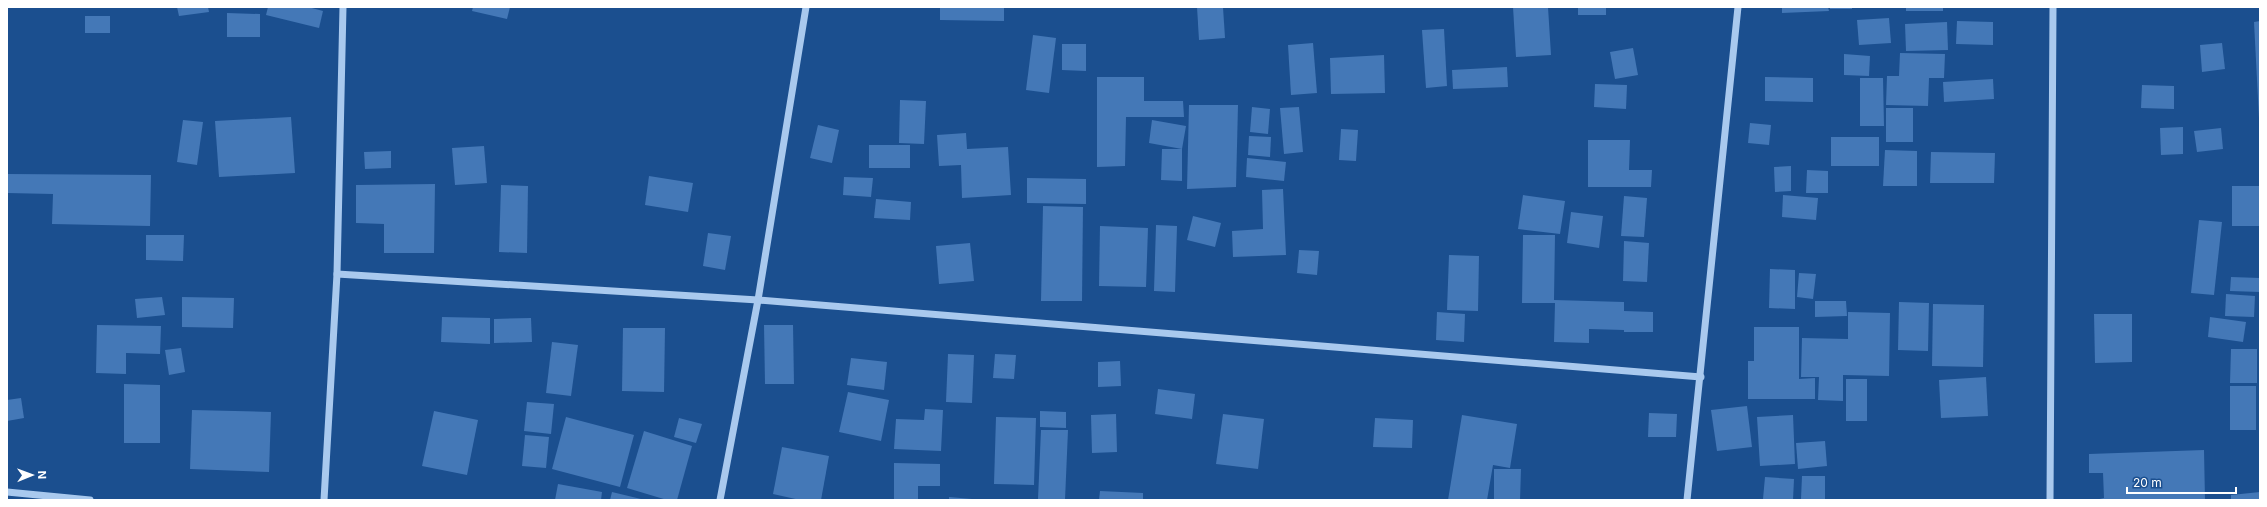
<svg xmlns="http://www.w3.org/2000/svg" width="2267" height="507" font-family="Inter,sans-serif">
<rect width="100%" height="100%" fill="#1b4f8f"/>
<!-- building -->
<g fill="#4478b7">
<polygon points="177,7 208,7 209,12 179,16"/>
<polygon points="268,7 308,7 323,11 319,28 266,15"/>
<polygon points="473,7 510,7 507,19 472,11"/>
<polygon points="940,7 1004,7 1004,21 940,20"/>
<polygon points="1197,7 1223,7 1225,38 1199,40"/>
<polygon points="1513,7 1548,7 1551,55 1516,57"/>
<rect x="1578" y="7" width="28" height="8"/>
<polygon points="1782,7 1828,7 1829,11 1782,13"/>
<rect x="1830" y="7" width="22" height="2"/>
<rect x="1906" y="7" width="37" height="4"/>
<polygon points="227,13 260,14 260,37 227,37"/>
<rect x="85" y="16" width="25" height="17"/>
<polygon points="1889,18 1891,43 1859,45 1857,20"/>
<polygon points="1957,21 1993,22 1993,45 1956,44"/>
<polygon points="2260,21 2260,118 2259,118 2254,22"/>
<polygon points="1947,22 1948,50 1906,51 1905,24"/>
<polygon points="1444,29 1447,86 1426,88 1422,30"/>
<polygon points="1033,35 1056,38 1049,93 1026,90"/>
<polygon points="1313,43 1317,93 1291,95 1288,45"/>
<polygon points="2222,43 2225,69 2202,72 2200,45"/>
<polygon points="1062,44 1086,44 1086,71 1062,70"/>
<polygon points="1633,48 1638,75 1615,79 1610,52"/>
<polygon points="1900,53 1945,54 1944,78 1929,78 1928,106 1886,105 1887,76 1899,76"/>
<polygon points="1844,54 1870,56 1869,76 1844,75"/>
<polygon points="1384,55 1385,93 1331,94 1330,58"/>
<polygon points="1507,67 1508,87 1453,89 1452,70"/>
<polygon points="1097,77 1144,77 1144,101 1183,101 1184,117 1126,117 1125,166 1097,167"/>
<polygon points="1765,77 1813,78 1813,102 1765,101"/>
<polygon points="1860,78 1883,78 1884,126 1860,126"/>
<polygon points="1993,79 1994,99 1944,102 1943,82"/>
<polygon points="1595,84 1627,85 1626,109 1594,107"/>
<polygon points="2142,85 2174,86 2174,109 2141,108"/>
<polygon points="900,100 926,101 924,144 899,143"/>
<polygon points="1189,105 1238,105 1236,187 1187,189"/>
<polygon points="1252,107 1270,109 1268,134 1250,132"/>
<polygon points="1299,107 1303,152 1284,154 1280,108"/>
<rect x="1886" y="108" width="27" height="34"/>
<polygon points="291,117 295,173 219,177 215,121"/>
<polygon points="183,120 203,122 197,165 177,162"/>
<polygon points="1152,120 1186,126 1182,149 1182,181 1161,180 1162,149 1182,149 1149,143"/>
<polygon points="1750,123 1771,125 1769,145 1748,143"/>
<polygon points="818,125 839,130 832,163 810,158"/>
<polygon points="2183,127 2183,154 2161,155 2160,128"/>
<polygon points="2221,128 2223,149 2197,152 2194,131"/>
<polygon points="1341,129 1358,130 1356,161 1339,160"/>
<polygon points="966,133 967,149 1008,147 1011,195 962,198 961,165 939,166 937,135"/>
<polygon points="1249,136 1271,137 1270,157 1248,155"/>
<rect x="1831" y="137" width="48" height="29"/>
<polygon points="1588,140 1630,140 1629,170 1652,170 1651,187 1588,187"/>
<rect x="869" y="145" width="41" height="23"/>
<polygon points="484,146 487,183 455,185 452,148"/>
<polygon points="1885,150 1917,151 1917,186 1883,186"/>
<polygon points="391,151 391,168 365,169 364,152"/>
<polygon points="1931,152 1995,153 1994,183 1930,183"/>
<polygon points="1247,158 1286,162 1284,181 1246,177"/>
<polygon points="1791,166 1791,191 1775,192 1774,167"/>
<polygon points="1807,170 1828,171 1828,193 1806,193"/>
<polygon points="7,174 151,175 150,226 52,224 53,194 7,193"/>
<polygon points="649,176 693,183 688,212 645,205"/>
<polygon points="844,177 873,178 871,197 843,195"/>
<polygon points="1027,178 1086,179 1086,204 1027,203"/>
<polygon points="435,184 434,253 384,253 384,224 356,223 356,185"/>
<polygon points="501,185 528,186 527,253 499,252"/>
<rect x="2232" y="186" width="28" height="40"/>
<polygon points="1283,189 1286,255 1233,257 1232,231 1263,229 1262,190"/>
<polygon points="1523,195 1565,201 1560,234 1518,229"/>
<polygon points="1783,195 1818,198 1816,220 1782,217"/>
<polygon points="1624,196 1647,198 1644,237 1621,236"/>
<polygon points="876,199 911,202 910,220 874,218"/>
<polygon points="1043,206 1083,207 1082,301 1041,301"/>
<polygon points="1571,212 1603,216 1599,248 1567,243"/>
<polygon points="1193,216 1221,223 1215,247 1187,240"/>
<polygon points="2199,220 2222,222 2214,295 2191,293"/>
<polygon points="1156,225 1177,226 1175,292 1154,291"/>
<polygon points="1100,226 1148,228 1146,287 1099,286"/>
<polygon points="708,233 731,236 725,270 703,266"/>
<polygon points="146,235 184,235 183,261 146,260"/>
<polygon points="1523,235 1555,235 1554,300 1624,302 1624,330 1589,329 1589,343 1554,342 1555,303 1522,303"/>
<polygon points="1624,241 1649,243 1647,282 1623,281"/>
<polygon points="970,243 974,281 939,284 936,246"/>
<polygon points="1299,250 1319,251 1317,275 1297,273"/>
<polygon points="1449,255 1479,256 1478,311 1447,310"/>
<polygon points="1770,269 1795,270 1795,309 1769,308"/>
<polygon points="1799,273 1816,274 1813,299 1797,297"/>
<polygon points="2231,277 2260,278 2260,292 2230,291"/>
<polygon points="2226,294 2255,296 2254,317 2225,316"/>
<polygon points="162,297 165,315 137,318 135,299"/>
<polygon points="182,297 234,298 233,328 182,327"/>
<polygon points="1815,301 1846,301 1847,316 1815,317"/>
<polygon points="1899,302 1929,303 1928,351 1898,350"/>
<polygon points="1933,304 1984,305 1983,367 1932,366"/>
<polygon points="1624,311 1653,312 1653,332 1624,332"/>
<polygon points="1437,312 1465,314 1464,342 1436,340"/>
<polygon points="1848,312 1890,313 1889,376 1843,375 1843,401 1818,400 1819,377 1801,377 1802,338 1848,339"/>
<polygon points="2094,314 2132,314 2132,362 2095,363"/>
<polygon points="442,317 490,318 490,344 441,342"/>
<polygon points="2210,317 2246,322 2243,342 2208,337"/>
<polygon points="531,318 532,342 494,343 494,319"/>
<polygon points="97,325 161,326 160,354 126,353 126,374 96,373"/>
<polygon points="764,325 793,325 794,384 765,384"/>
<polygon points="1754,327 1799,327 1799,379 1815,378 1815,399 1748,399 1748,361 1754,361"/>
<polygon points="623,328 665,328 664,392 622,391"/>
<polygon points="552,342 578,345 571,396 546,393"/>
<polygon points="181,348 185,372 169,375 165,350"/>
<polygon points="2231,349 2257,349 2257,383 2230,383"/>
<polygon points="948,354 974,355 972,403 946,402"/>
<polygon points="995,354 1016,355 1014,379 993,378"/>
<polygon points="851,358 887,362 884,390 847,385"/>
<polygon points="1120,361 1121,386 1098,387 1098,362"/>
<polygon points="1986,377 1988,416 1941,418 1939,380"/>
<rect x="1846" y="379" width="21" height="42"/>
<polygon points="124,384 160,385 160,443 124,443"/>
<rect x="2230" y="386" width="26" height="44"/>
<polygon points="1158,389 1195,394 1192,419 1155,414"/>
<polygon points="848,392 889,400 881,441 839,432"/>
<polygon points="21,398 24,418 7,421 7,400"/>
<polygon points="527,402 554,404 551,434 524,431"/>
<polygon points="1747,406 1752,447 1717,451 1711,410"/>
<polygon points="925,409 943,410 941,451 894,449 896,419 924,420"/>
<polygon points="192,410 271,412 269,472 190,469"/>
<polygon points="434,411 478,420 467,475 422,466"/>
<polygon points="1040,411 1066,412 1066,428 1040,427"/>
<polygon points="1649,413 1677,414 1676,437 1648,437"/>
<polygon points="1116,414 1117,452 1092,453 1091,415"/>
<polygon points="1223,414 1264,419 1258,469 1216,464"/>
<polygon points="1462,415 1517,424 1510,468 1493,465 1487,500 1448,500"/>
<polygon points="1793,415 1795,464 1760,466 1757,417"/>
<polygon points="566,417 634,435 620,487 552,469"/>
<polygon points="996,417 1036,418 1034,485 994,484"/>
<polygon points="679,418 702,424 696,443 674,437"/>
<polygon points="1375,418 1413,420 1412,448 1373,447"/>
<polygon points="1041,430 1068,430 1065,500 1038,499"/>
<polygon points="644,431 692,446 677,500 667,500 627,488"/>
<polygon points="525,435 549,437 546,468 522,466"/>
<polygon points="1825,441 1827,466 1798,469 1796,443"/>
<polygon points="782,447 829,456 821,500 800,500 773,494"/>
<polygon points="2204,450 2205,500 2095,500 2104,498 2103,473 2089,473 2089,454"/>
<polygon points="894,463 940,464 940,486 918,486 918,500 894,500"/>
<polygon points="1494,469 1521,469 1520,500 1494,500"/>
<polygon points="1802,476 1825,476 1825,500 1801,499"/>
<polygon points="1765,477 1794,479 1793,500 1763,499"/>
<polygon points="558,484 602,492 601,500 555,500"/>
<polygon points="1100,491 1143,493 1143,500 1099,500"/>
<polygon points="612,492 641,499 641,500 610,500"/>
<polygon points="2260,492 2260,500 2231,500 2231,495"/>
<polygon points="949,497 972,499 972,500 949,500"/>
</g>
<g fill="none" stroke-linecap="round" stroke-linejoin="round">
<!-- minor -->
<g stroke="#a9c9ee" stroke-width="7">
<polyline points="337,274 758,300 1701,377"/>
<polyline points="7,492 90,500"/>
<polyline points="324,500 337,274 343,7"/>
<polyline points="720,500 758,300 806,7"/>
<polyline points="1687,500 1738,7"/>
<polyline points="2050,500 2053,7"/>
</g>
</g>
<!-- border -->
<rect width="2267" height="507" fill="none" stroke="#ffffff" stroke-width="16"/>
<!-- north arrow -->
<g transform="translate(32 475) rotate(89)" stroke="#1b4f8f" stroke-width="3" paint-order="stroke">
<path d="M0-3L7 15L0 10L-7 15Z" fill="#ffffff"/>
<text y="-6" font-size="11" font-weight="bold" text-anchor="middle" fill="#ffffff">N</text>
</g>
<!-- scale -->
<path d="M2127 487v6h109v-6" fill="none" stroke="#ffffff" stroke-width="2"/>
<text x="2133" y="487" font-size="12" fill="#ffffff" stroke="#1b4f8f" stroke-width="3" paint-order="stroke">20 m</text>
</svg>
